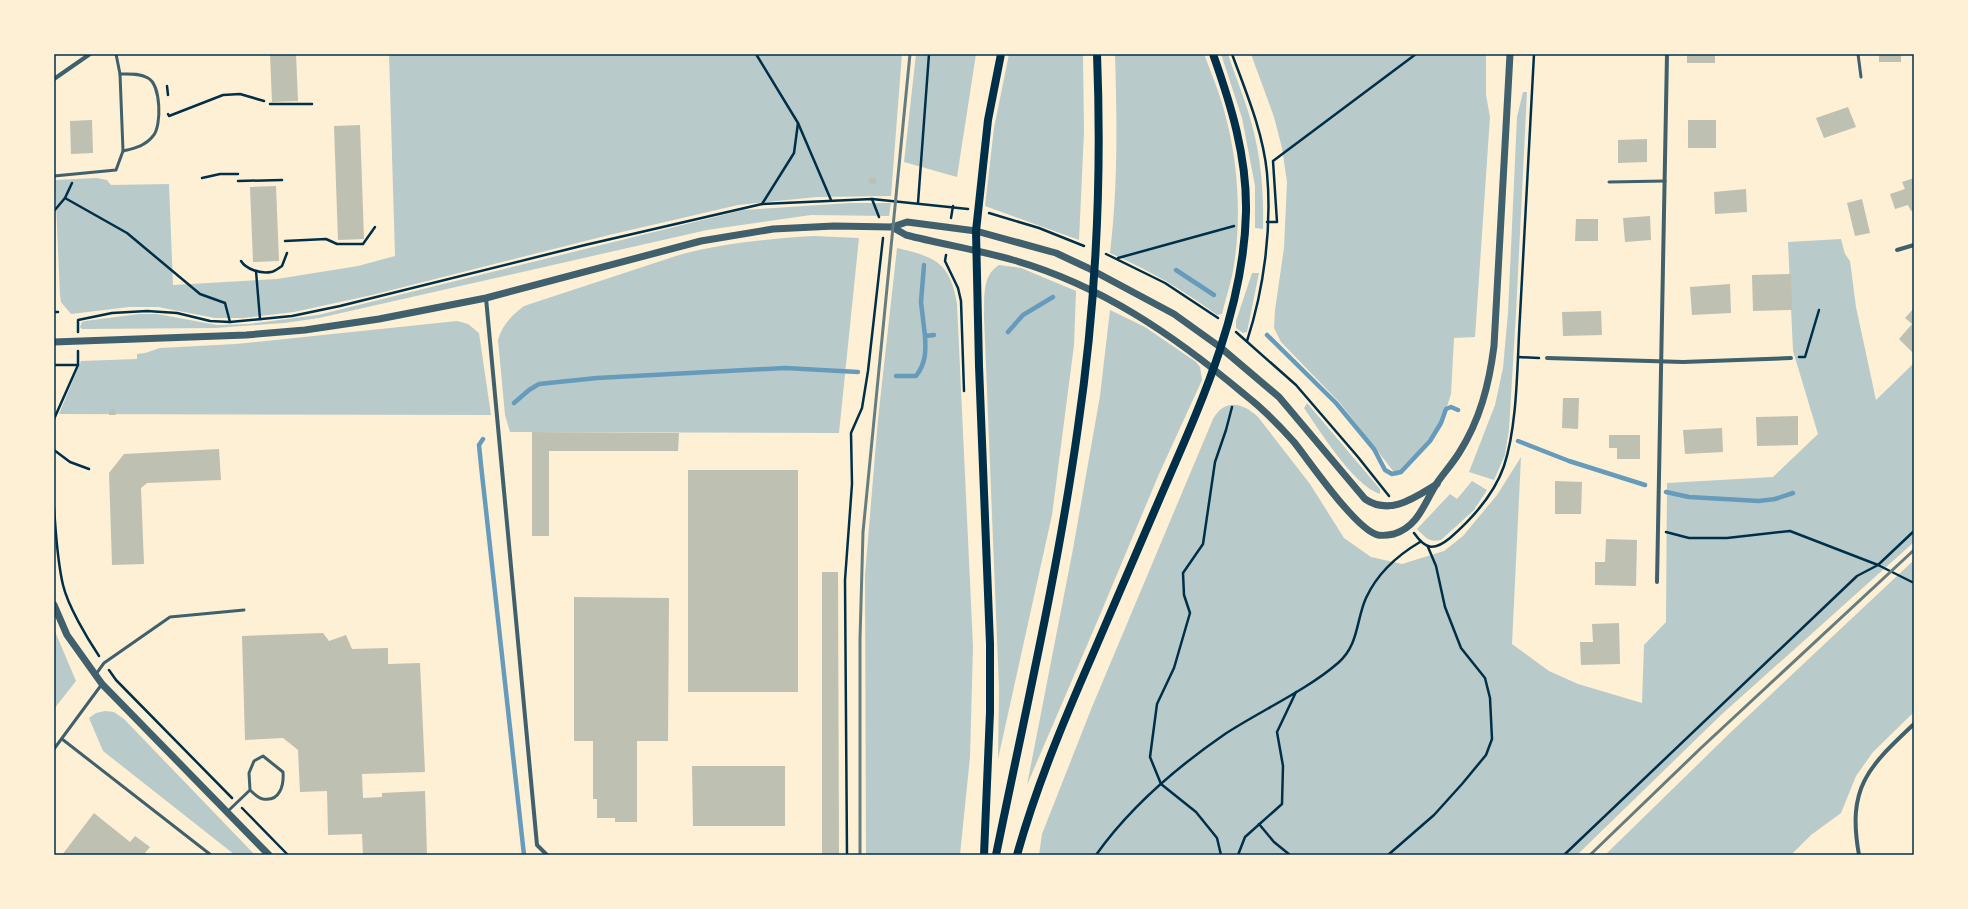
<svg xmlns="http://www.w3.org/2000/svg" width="1968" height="909" font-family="Jost,sans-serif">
<rect width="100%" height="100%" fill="#fdf0d5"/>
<!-- green -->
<g fill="#b9caca">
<polygon points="389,54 902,54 891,196 817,197 738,205 609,235 372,295 294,312 244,318 215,318 158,307 129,307 71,314 61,302 60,296 55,180 97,178 107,180 111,185 169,184 173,285 277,279 358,266 395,256"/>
<polygon points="916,54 976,54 957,177 904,162"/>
<polygon points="1009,54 1083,54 1084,132 1079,240 985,206 994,128"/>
<path d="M1115,54H1204C1212,75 1221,96 1226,118C1239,167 1242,226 1232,276C1229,289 1225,301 1222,314L1217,315C1183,290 1149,270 1110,253C1118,187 1117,120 1115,54Z"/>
<path d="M1221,54H1228C1235,76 1245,99 1251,121C1261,157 1264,192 1263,229L1255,228V186L1242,118Z"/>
<polygon points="1251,54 1486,54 1486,95 1490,117 1475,337 1454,338 1451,394 1441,425 1397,476 1340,403 1281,342 1274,328 1275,310 1284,248 1287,182 1282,148 1274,117"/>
<polygon points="1523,92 1527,92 1516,313 1509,429 1505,455 1494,480 1469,472 1495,405 1503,368 1508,313 1517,117"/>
<polygon points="850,203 891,203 889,216 811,215 707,230 319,318 284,323 216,328 82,329 80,327 82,322 85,321 139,314 157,314 217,325 249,324 318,315 743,210"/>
<path d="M813,236L859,238L839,433L510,432L505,415L498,340C502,325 512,315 524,306L679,255C723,243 767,239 813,236Z"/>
<path d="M1841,239L1845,254L1850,261L1856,307L1876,400L1914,363V542L1721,715L1577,855H1039L1042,834L1092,707L1213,419C1225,398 1243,403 1258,417L1310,484L1344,538L1371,557L1402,564L1444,551L1463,536L1497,495L1521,457L1512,644L1549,671L1578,684L1642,703L1644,645L1666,622L1667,483L1773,477L1818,434L1793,351L1788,242Z"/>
<path d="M897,248C935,257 950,262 957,304L973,646L970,757L960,855H866L865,575L878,419Z"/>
<path d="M999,265L1021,268L1076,291L1074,345L1052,515L998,759L999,689L984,317C985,299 981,276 999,265Z"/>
<polygon points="1252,273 1259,273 1247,332 1243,333 1236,328 1236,321"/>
<polygon points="1110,310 1145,327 1196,362 1200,367 1202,380 1159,474 1097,622 1027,785 1073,549 1100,396"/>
<polygon points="457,321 468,324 479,333 491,415 59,414 81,361 137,359 137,354 145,353 160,348 236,344"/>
<path d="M1307,403L1380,489V494C1353,485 1320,431 1304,408Z"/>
<path d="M1472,481L1487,490L1474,510L1441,540C1429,543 1425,537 1417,529L1450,494L1457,499Z"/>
<polygon points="1914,560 1914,712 1873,752 1856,776 1841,813 1811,835 1791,855 1605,855 1731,732"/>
<polygon points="54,629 76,681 54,709"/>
<polygon points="105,711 114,712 124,719 255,855 235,855 103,751 89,718 96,713"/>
</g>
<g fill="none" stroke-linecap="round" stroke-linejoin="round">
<!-- stream -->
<g stroke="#669bbc" stroke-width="4.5">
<polyline points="924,265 921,302 925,336"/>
<polyline points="1176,270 1214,295"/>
<polyline points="1008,332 1023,315 1053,297"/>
<polyline points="1267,335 1336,403 1374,449 1385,470 1392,474 1401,472 1430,441 1441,423 1446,409 1451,407 1458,410"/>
<path d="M896,376H916C926,363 926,351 925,336L934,335"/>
<polyline points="514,403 529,390 539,384 597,378 785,368 858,372"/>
<polyline points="483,439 479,445 481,465 524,855"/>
<polyline points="1518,441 1569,461 1645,485"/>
<polyline points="1666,492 1689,497 1759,501 1775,499 1793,493"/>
</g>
</g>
<!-- building -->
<g fill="#bec0b2">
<polygon points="270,54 296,54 298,101 272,102"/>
<rect x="1687" y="54" width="28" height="9"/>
<rect x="1879" y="54" width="22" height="8"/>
<polygon points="1848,107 1856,127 1824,138 1816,118"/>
<polygon points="92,120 93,153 71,154 70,121"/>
<rect x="1688" y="120" width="28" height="28"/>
<polygon points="360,125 364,239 338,240 334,126"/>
<polygon points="1647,139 1647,162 1618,163 1618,140"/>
<rect x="869" y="178" width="7" height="6"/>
<polygon points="1914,178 1914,210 1911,211 1908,205 1895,209 1890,194 1905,189 1902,182"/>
<polygon points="276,186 279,261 253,262 250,187"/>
<polygon points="1746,189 1747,212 1715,214 1714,192"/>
<polygon points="1862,199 1870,233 1855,236 1847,203"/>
<polygon points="1650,216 1651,240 1625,242 1623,218"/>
<polygon points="1576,219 1598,219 1598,241 1575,241"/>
<polygon points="1791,274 1792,310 1753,311 1752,275"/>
<polygon points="1730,284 1731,313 1692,315 1690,287"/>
<polygon points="1914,308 1914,354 1899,339 1912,324 1905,318"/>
<polygon points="1601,311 1602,335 1563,336 1562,312"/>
<polygon points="1563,398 1579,398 1578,429 1562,428"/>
<polygon points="115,409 116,415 109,415 109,410"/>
<polygon points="1798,416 1798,445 1757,446 1756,417"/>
<polygon points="1722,428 1723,452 1685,454 1683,430"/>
<polygon points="532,432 679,433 678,451 549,451 549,536 532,536"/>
<polygon points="1609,435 1640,435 1640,459 1617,459 1617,448 1609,448"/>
<polygon points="219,449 221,480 147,483 141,488 144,564 112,565 109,473 124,454"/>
<rect x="688" y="470" width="110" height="222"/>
<polygon points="1555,481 1582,482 1581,514 1555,514"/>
<polygon points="1606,539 1637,540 1636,586 1595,585 1595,562 1605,562"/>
<polygon points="822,572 838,572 839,855 822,855"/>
<polygon points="574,597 669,598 668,741 637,741 637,822 615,822 615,818 597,818 597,799 593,799 593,741 574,741"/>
<polygon points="1619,623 1620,664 1581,665 1580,642 1593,642 1592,624"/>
<polygon points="323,633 329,641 346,635 352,649 388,648 388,664 420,663 425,772 362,774 363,798 382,797 382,793 425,791 427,855 363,855 362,834 328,835 327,791 300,792 298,750 283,738 245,740 242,636"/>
<polygon points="692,766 785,766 785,826 693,826"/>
<polygon points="94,813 130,842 135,836 150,847 145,853 148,855 62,855"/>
</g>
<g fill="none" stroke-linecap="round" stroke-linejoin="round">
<!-- path -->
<g stroke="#003049" stroke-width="2.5">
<polyline points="756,54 798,123 831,200"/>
<path d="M1232,54C1246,92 1263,132 1267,173C1272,228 1264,289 1247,341"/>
<polyline points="167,86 168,95"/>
<polyline points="270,104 312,104"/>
<polyline points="168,114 169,116 223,95 240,94 264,101"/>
<polyline points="202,178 220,174 238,174"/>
<polyline points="238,181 282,180"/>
<polyline points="65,198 127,233 200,294 225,303 230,322"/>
<polyline points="872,199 879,217"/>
<polyline points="918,203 929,54"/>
<polyline points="762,204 794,153 798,123"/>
<polyline points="54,211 65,198 72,183"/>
<polyline points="989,213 1039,228 1084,246"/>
<polyline points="951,218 953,206"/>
<polyline points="1267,222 1277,222 1273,161 1416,54"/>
<polyline points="285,241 326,239 337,244 363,244 375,227"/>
<polyline points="1106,254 1165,283 1218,318"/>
<polyline points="946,255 945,261 958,288 961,301 964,391"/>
<polyline points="1118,258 1234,226"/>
<path d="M241,261C246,269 260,274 271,272C274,272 279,268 282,266L287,253"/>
<polyline points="256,271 260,319"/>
<polyline points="54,312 58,312"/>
<polyline points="78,332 78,320 112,313 147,311 177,313 210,321 230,322 292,316 340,306 585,245 762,204 872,199 968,209"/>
<polyline points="1236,332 1296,385 1358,457 1389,496"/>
<polyline points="1518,357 1539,358"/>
<polyline points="1799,357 1805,357 1819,310"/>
<polyline points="54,365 78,365"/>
<polyline points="54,419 78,365 78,351"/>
<polyline points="54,450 70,462 89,469"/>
<path d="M54,508C56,534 57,559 63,585C68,606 87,638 99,656"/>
<polyline points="1666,532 1689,538 1727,538 1790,531 1878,565 1914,583"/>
<path d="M1414,533C1426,550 1434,551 1450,538C1473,518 1494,495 1504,466C1518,424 1517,362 1520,316C1525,229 1529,141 1534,54"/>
<polyline points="109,670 116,680 232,798"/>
<polyline points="242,808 288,855"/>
<polyline points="1259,824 1274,842 1290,855"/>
<polyline points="847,855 845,580 852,484 851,433 862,408 868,371 883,238"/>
<path d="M1096,855C1130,807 1177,767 1225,734C1260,711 1307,690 1338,663C1359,645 1356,620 1366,598C1377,574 1398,555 1420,542"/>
<polyline points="1221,855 1217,838 1196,812 1161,784 1150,757 1157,704 1174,668 1190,613 1184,595 1183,573 1203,544 1215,462 1226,430 1232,407"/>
<polyline points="1238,855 1245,837 1282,804 1283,766 1277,732 1296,692"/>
<polyline points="1388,855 1434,815 1462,784 1486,755 1492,739 1490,698 1485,678 1461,648 1445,607 1436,566 1428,547"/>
<polyline points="1564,855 1857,576 1878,565 1914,531"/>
</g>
<!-- service -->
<g stroke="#3f606c" stroke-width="3">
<polyline points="1858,54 1861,77"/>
<path d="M120,74C129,74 140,73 148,78C161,85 162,126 153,136C145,146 135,148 123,151"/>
<polyline points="54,176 116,170 123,151 120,74 116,54"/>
<polyline points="1609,182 1665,181"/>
<polyline points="96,674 104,663 170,617 244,610"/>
<polyline points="62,739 211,855"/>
<polyline points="54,749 102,684"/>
<path d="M227,812L250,790C253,793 258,798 263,799C280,802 284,785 283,772L263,756L254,761L249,773L250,790"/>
</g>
<!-- minor -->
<g stroke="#3f606c" stroke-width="4">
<polyline points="54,79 90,54"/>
<polyline points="1897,250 1914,245"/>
<polyline points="486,298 537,845 547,855"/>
<polyline points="1547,358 1683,362 1791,358"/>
<polyline points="1657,582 1667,54"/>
<path d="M1859,855C1847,788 1867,768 1914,724"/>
</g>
<!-- tertiary -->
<g stroke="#3f606c" stroke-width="7">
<path d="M892,227L906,235C941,244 978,250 1013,260C1101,285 1175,336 1244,394C1262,408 1279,425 1294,442C1310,462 1356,530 1378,535C1383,536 1389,535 1394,534C1419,526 1424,503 1437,483C1444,473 1452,464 1459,453C1480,420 1489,385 1494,346L1510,54"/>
<path d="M54,342L246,335L305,330L379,319L486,298L701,241L773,229L834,226L892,227L907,222L976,231L1056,253L1088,268L1174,314L1220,347L1279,397L1365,499C1390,516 1414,498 1437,484"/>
<polyline points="54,605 67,635 102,684 269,855"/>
</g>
<!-- secondary -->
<g stroke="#003049" stroke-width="8">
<polyline points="984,855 990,712 990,644 979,366 976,231 988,120 1001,54"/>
<path d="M996,855C1025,713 1058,571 1078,427C1096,304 1102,179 1097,54"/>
<path d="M1017,855C1036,787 1064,720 1092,656C1117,598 1142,541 1166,484C1204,397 1244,307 1246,212C1247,156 1231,105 1213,54"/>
</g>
<!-- rail -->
<g stroke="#657d81" stroke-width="3">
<polyline points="860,855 860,639 863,532 910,54"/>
<polyline points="1590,855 1702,747 1914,550"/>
</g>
</g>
<!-- border -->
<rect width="1968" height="909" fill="none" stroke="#fdf0d5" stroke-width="110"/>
<rect x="55" y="55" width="1858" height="799" fill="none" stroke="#003049" stroke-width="1.5"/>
</svg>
